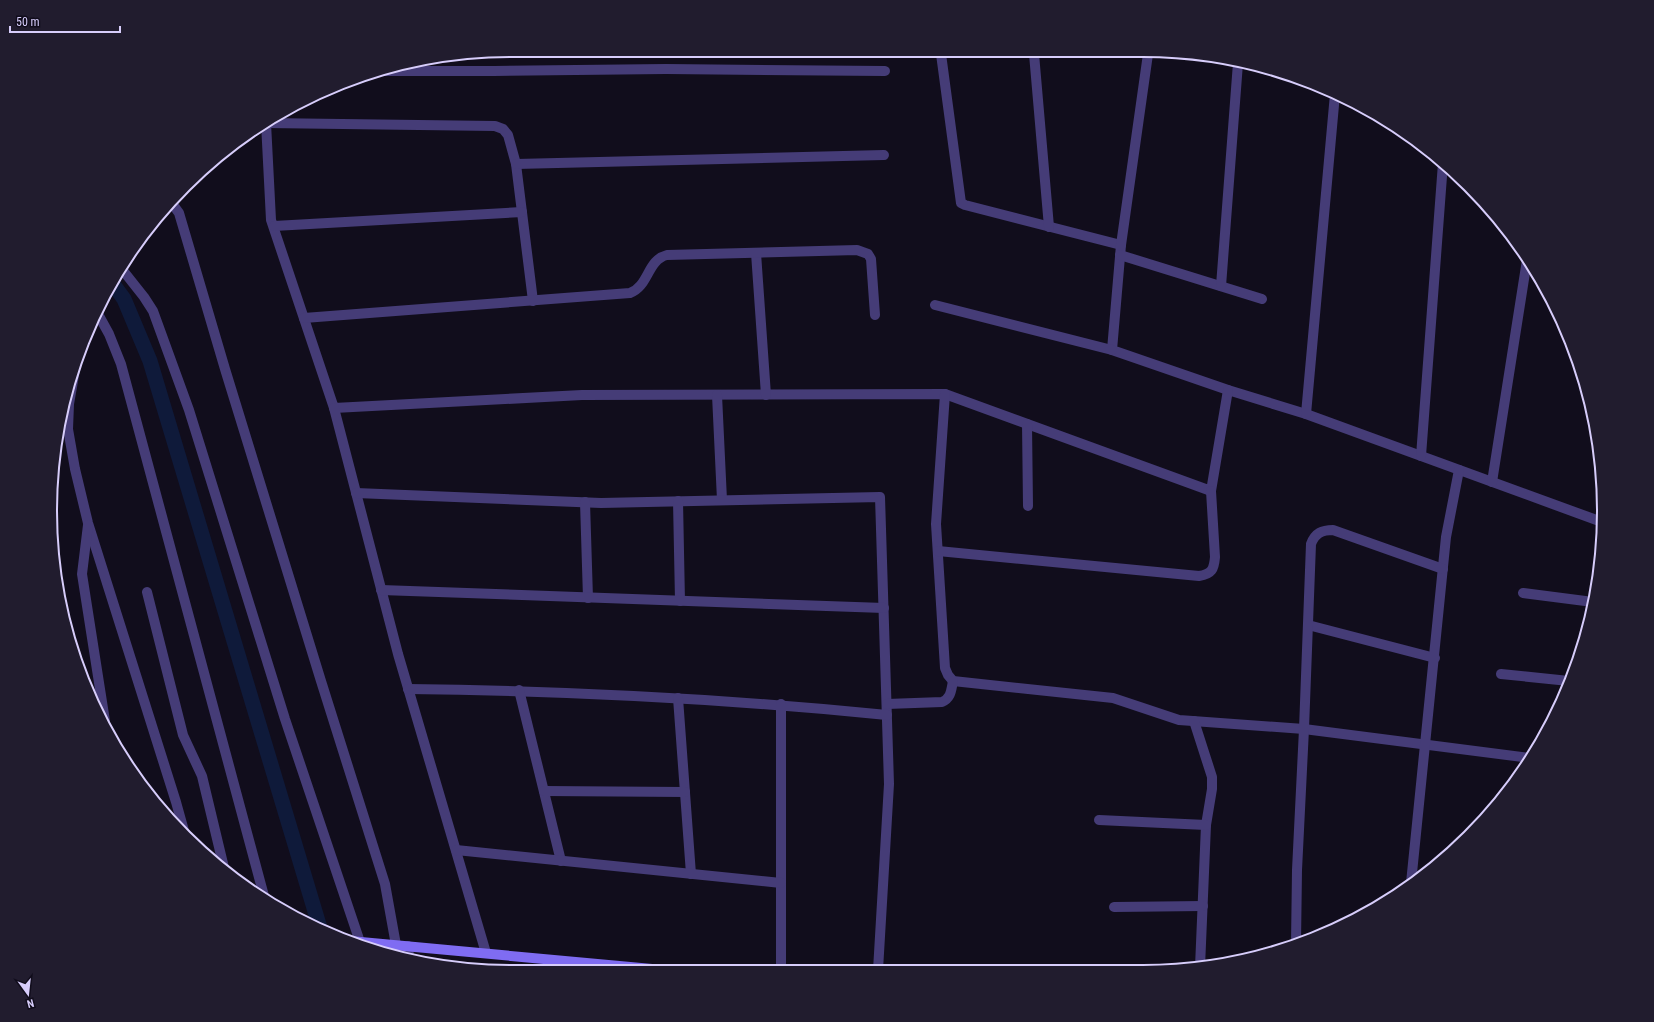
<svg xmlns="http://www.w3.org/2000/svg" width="1654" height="1022" font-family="'Roboto Condensed',sans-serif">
<rect width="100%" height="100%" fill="#110d1c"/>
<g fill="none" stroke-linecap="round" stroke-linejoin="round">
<!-- canal -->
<polyline stroke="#0f1a3a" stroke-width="15" points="113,284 124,299 150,361 320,928"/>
<!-- street -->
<g stroke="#453c77" stroke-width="10">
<polyline points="941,54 961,203 965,205 1121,245"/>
<polyline points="1034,54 1049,227"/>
<polyline points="1148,54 1121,245 1112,350 1228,390 1306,414 1602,522"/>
<polyline points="379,71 494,71 666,69 885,71"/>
<polyline points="266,123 271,220 334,408 582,395 945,394 1211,491 1228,390"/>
<polyline points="266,123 495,126 503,129 508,135 516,164 533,301"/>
<polyline points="516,164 884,155"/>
<polyline points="171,202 179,213 225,369 321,681 385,884 396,945"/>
<polyline points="274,226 522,212"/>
<polyline points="756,253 766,395"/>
<polyline points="1120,255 1262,299"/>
<polyline points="121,268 144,297 153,311 189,410 285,719 360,942"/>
<polyline points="1221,286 1238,63"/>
<polyline points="935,305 1112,350"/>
<polyline points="98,314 109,334 121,364 264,896"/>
<path d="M304,318L630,293C649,286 647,260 667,255L857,250L868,254L871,259L875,315"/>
<polyline points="77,358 69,404 68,429 75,469 88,523 176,802 186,838"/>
<polyline points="945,394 936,524 945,668 948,675 953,681 1113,698 1179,720 1304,729 1530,758"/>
<polyline points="717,395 722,500"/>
<polyline points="334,408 398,654 486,953"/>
<polyline points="1306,414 1335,94"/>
<polyline points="1027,424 1028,506"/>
<polyline points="1421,456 1443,163"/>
<polyline points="1492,482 1527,260"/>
<polyline points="356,493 601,503 880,497 889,784 878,970"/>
<polyline points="678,501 680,601"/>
<polyline points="585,502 588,598"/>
<polyline points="88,525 82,574 105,721"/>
<path d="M938,551L1199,576C1212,574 1214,569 1215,557L1211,491"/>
<polyline points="381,590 884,608"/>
<polyline points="147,592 183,735 202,776 225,872"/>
<polyline points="1523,593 1593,602"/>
<polyline points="1308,625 1435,658"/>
<polyline points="1501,674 1569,681"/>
<path d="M408,689C568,691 728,699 887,715"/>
<polyline points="519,690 561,861"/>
<polyline points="678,698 691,874"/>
<polyline points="781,704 781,969"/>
<path d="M887,704L942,702C951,698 951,691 953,681"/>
<polyline points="1194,721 1212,777 1212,789 1206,825 1200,967"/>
<polyline points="544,791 685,792"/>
<polyline points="1099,820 1206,825"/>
<polyline points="456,850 781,883"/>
<polyline points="1411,883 1446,537 1459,470"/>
<polyline points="1114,907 1203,906"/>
<path d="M1296,943L1297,870L1304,729L1311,544C1315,533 1322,530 1333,530L1443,569"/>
<polyline points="408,946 409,957"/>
</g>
<!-- secondary -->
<polyline stroke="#7f6cf2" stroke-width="10" points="350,941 652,969"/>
</g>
<!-- crop -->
<path d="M0 0H1654V1022H0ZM511 57H1143A454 454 0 0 1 1597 511V511A454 454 0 0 1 1143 965H511A454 454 0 0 1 57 511V511A454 454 0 0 1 511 57Z" fill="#211c2e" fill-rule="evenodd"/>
<path fill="none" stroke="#d7cdfb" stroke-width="2" d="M511 57H1143A454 454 0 0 1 1597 511V511A454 454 0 0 1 1143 965H511A454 454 0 0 1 57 511V511A454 454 0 0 1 511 57Z"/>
<!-- north arrow -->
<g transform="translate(28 994) rotate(165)" stroke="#110d1c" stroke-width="3" paint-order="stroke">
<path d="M0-3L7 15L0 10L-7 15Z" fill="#d7cdfb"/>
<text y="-6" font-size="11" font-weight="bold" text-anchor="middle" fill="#d7cdfb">N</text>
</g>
<!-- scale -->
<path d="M10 26v6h110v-6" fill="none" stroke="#d7cdfb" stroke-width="2"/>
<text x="16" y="26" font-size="12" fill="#d7cdfb" stroke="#110d1c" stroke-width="3" paint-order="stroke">50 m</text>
</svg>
